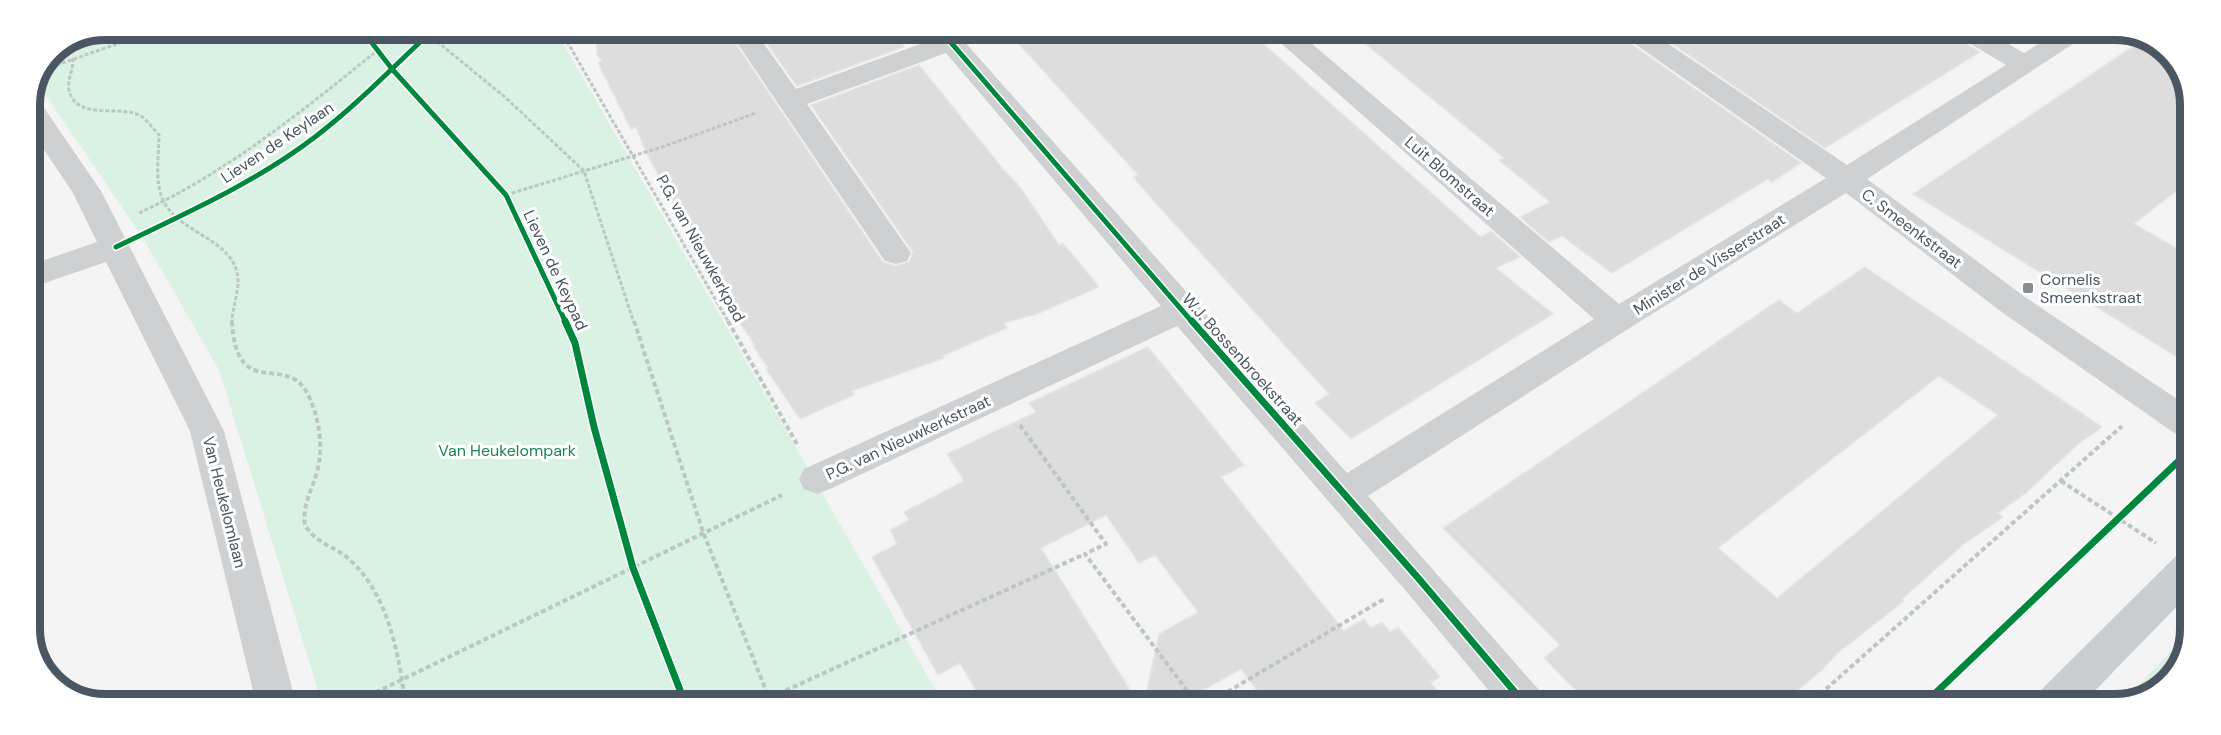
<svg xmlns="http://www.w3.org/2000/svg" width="2221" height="735" font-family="'DM Sans',sans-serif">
<rect width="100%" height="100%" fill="#f4f4f4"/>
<!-- green -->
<g fill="#d9f2e3">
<polygon points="106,30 556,31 943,703 322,703 219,370 143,238 39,85 52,52"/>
<polygon points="2188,633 2188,649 2161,690 2122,703"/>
</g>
<!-- building -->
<g fill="#ddddde" stroke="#e5e6e7" stroke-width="1.5" fill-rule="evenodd">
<polygon points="596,31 727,31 883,262 895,266 909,262 913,252 811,105 919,65 1003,169 1020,187 1059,245 1063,243 1099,287 1037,314 1004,323 1007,328 942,356 944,358 852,391 854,395 800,419 766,369 768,368 753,346 755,345 740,323 742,322 714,281 695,236 692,237 675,206 664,179 661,180 646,152 636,127 631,129 598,63 602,61 597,55"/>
<polygon points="758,31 890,31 904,47 797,86"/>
<polygon points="1007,31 1250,32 1481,237 1491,231 1520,257 1496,268 1553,314 1351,439 1315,403 1329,394 1152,199 1133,177 1138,175"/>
<polygon points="1351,32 1619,32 1624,39 1801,163 1772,182 1768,179 1612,273 1562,236 1549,242 1520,217 1550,202 1499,160 1504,158"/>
<polygon points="1655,32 1953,32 1958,39 1980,52 1825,148"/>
<polygon points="2144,39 2175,59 2191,101 2190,180 2134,224 2190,256 2190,365 1913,194"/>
<path d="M1865,267L2102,427L2078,444L2026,493L1998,513L2003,517L1964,544L1902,599L1904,601L1839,652L1821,671L1780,705L1589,704L1544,658L1560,645L1443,528L1779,300L1797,313ZM1939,376L1998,415L1777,598L1718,548Z"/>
<polygon points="1148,347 1244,465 1221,477 1344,631 1364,619 1371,628 1382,622 1390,632 1398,627 1440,677 1430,682 1449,704 1267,704 1241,669 1178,704 1144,704 1159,634 1198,612 1155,555 1139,563 1106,515 1041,548 1139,704 984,704 960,663 938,675 872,557 897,544 890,530 909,520 904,512 964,481 947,454 1036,412 1029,403"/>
</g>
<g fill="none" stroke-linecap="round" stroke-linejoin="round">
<!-- path-far1 -->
<g stroke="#bcc7c4" stroke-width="3" stroke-dasharray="4 2" stroke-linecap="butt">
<polyline points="423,30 506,98 584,171 634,323"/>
<polyline points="561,31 729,323"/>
<path d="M73,58C74,69 67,79 69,90C76,121 119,105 139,115C147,119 153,129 159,135C159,154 155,176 161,195C174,233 227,235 237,272C241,289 232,306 232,323"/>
<polyline points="45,69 157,30"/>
<polyline points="506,195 662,147 756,113"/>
<path d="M139,213C228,172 302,111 378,50"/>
</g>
<!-- path -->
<g stroke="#bcc7c4" stroke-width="4" stroke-dasharray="5 3" stroke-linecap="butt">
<path d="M232,321C236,401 284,354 306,391C319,414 324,447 317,472C312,490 302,505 305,525C315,543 334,546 349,559C388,594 399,653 405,703"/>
<polyline points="634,321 703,532 769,698 761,703"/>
<polyline points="728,321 798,446"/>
<polyline points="2183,375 2190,369"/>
<polyline points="1020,425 1106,544 1085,554 1197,704"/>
<polyline points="2061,481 2156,543"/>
<polyline points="354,703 782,495"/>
<polyline points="772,703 769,698 1085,554"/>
<polyline points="1207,704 1384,599"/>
<polyline points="1808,705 2122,426"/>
</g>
<!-- minor -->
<g fill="#ced0d2" fill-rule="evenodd">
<polygon points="729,31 755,31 796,89 934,39 928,31 955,31 1347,473 1594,319 1274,37 1270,32 1298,32 1619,304 1826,178 1625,37 1621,32 1651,32 1847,165 2006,65 1959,37 1955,32 1988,32 2024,53 2056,33 2086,33 2082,38 1867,179 2025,297 2189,407 2189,439 2177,435 2003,313 1846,193 1628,329 1368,496 1539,690 1545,704 1500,704 1406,591 1177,326 830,489 817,494 804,489 799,479 804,469 1161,306 946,53 807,104 911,253 907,261 896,264 885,261"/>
<polygon points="32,100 40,102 101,191 224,431 296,703 256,703 190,431 106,262 30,288 30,265 97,242 73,193 30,129 30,106"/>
</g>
<!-- major -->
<polygon fill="#caced1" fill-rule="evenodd" points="2189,552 2189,594 2081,705 2034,705 2040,691 2176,556"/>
<defs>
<g id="cycleway-far1">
<polyline points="362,30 392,69 506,195 566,323"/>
<polyline points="941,31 1193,323"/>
<path d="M116,247C184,214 255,183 315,137C357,105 394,66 433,30"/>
</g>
<g id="cycleway">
<polyline points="565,321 575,343 594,427 633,568 685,703"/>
<polyline points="1192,321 1419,579 1525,704"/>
<polyline points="1923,705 2189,451"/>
</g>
</defs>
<!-- cycleway-far1 casing -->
<use href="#cycleway-far1" stroke="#fff" stroke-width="8"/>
<!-- cycleway casing -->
<use href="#cycleway" stroke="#fff" stroke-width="10"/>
<!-- cycleway-far1 -->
<use href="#cycleway-far1" stroke="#00873e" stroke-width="5"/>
<!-- cycleway -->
<use href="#cycleway" stroke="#00873e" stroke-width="7"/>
</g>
<!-- markers -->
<rect fill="#868d94" stroke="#fff" stroke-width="2" x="2022" y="282" width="12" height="12" rx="3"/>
<g text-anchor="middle" stroke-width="6" stroke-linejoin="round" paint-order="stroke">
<!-- street labels -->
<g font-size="16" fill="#4a5661" stroke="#fff">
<text transform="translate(277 142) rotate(-34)" y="6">Lieven de Keylaan</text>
<text transform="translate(1450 176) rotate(41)" y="6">Luit Blomstraat</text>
<text transform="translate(1912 228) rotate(37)" y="6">C. Smeenkstraat</text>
<text transform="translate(701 248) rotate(61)" y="6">P.G. van Nieuwkerkpad</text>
<text transform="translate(1709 264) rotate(-32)" y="6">Minister de Visserstraat</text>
<text transform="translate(556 270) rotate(65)" y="6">Lieven de Keypad</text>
<text transform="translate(1243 359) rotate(48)" y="6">W.J. Bossenbroekstraat</text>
<text transform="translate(908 437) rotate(-25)" y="6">P.G. van Nieuwkerkstraat</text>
<text transform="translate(225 502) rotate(76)" y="6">Van Heukelomlaan</text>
</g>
<!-- poi labels -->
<g font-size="16" fill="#4a5661" stroke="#fff" text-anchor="start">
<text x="2040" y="285">Cornelis<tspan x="2040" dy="18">Smeenkstraat</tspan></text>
</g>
<!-- park labels -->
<g font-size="16" fill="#17864f" stroke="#fff">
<text x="507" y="456">Van Heukelompark</text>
</g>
</g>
<!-- crop -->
<path d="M0 0H2221V735H0ZM105 40H2115A65 65 0 0 1 2180 105V629A65 65 0 0 1 2115 694H105A65 65 0 0 1 40 629V105A65 65 0 0 1 105 40Z" fill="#fff" fill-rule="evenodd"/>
<path fill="none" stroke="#4a5661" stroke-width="8" d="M105 40H2115A65 65 0 0 1 2180 105V629A65 65 0 0 1 2115 694H105A65 65 0 0 1 40 629V105A65 65 0 0 1 105 40Z"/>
</svg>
